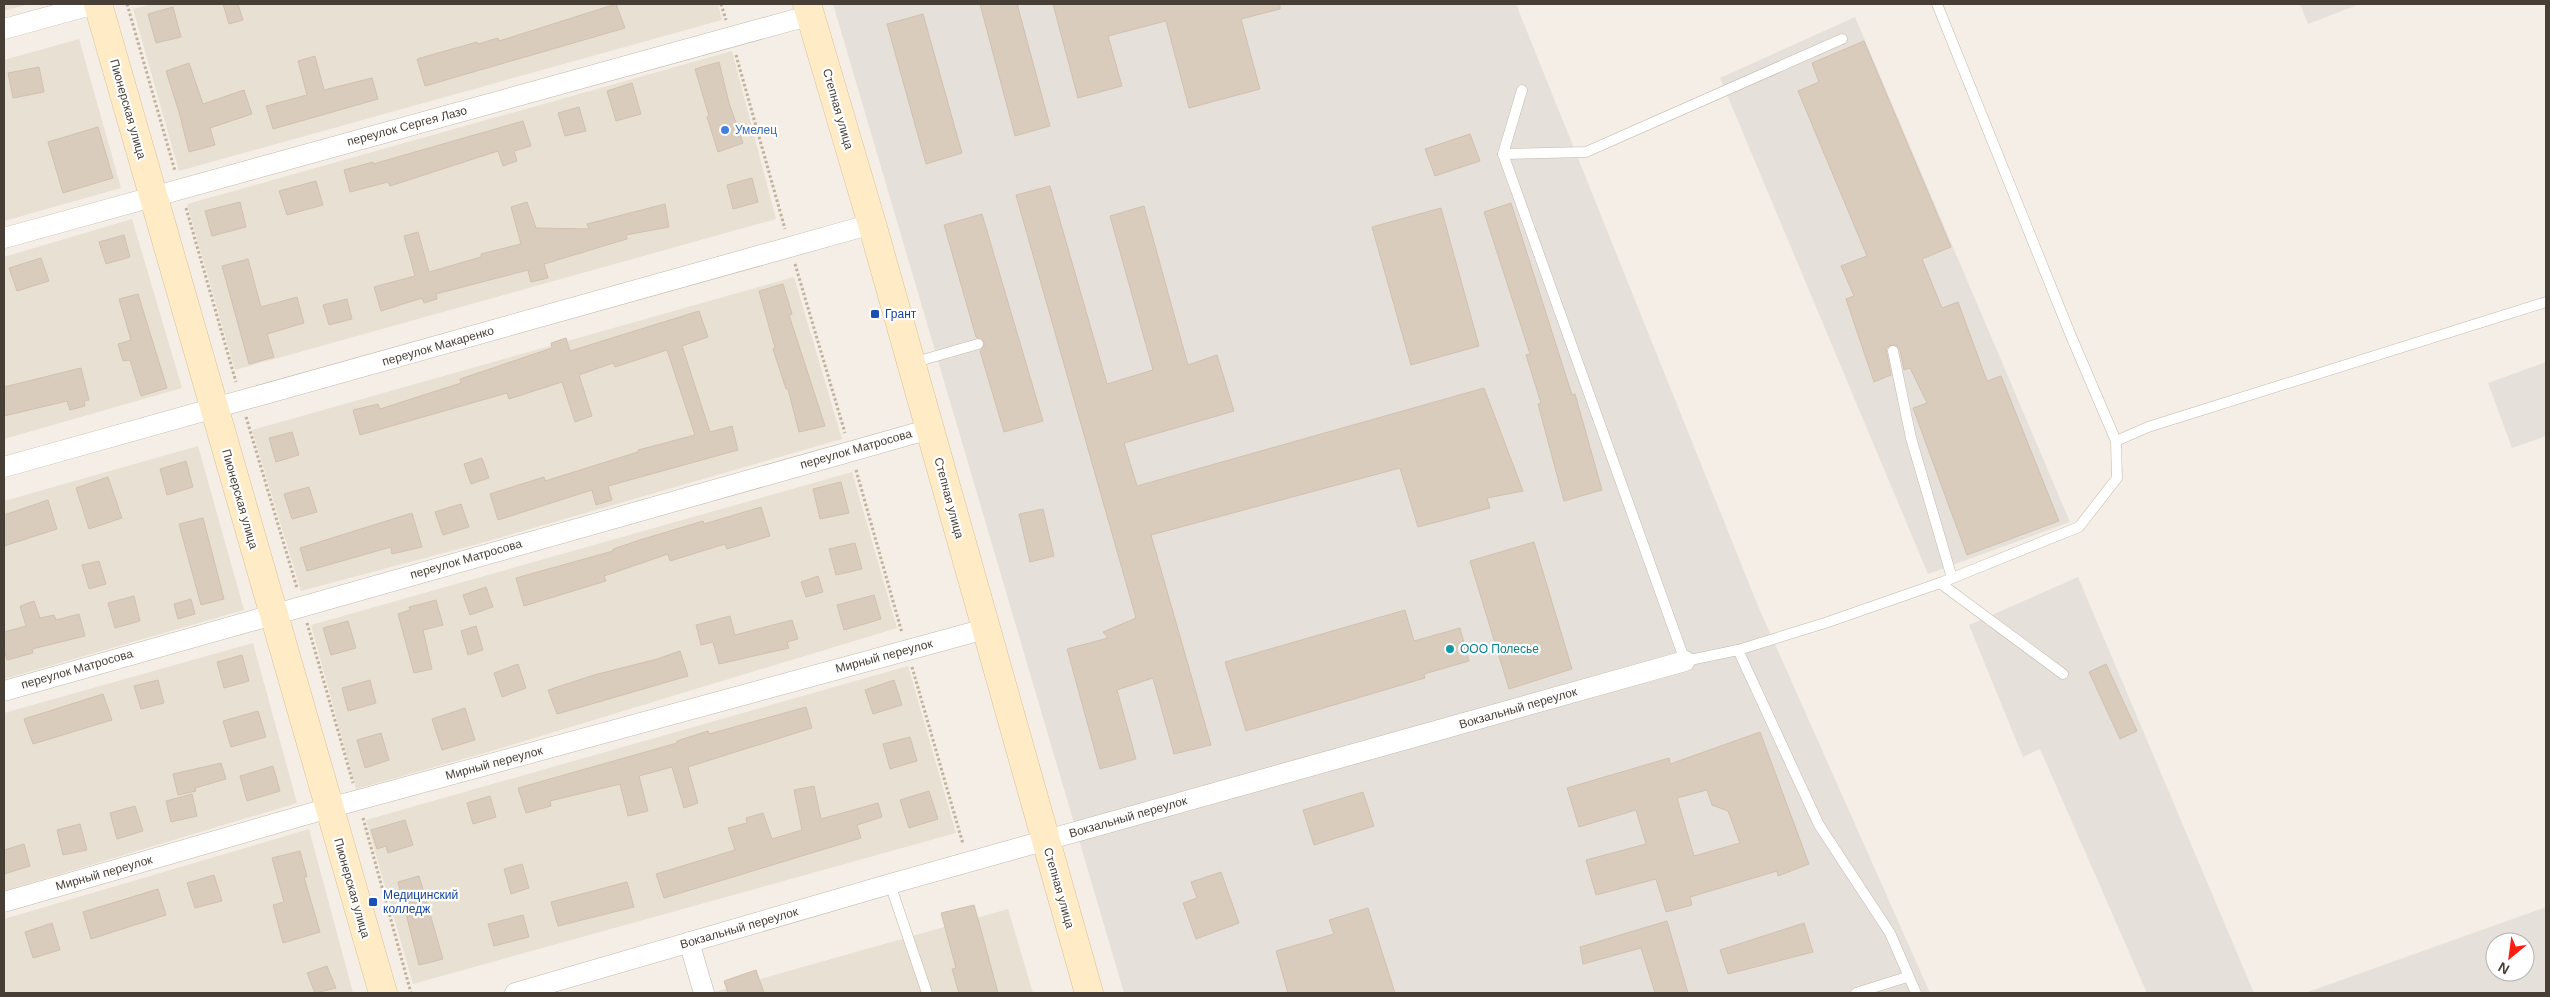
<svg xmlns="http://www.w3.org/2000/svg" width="2550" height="997" font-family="Helvetica,sans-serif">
<rect width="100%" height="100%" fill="#f4eee6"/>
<!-- residential -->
<g fill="#e8e0d3">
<polygon points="4,4 29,4 4,11"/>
<polygon points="152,4 718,4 722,20 179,171 133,9"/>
<polygon points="79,39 121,188 4,221 4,60"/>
<polygon points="732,51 776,219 235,370 187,204"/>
<polygon points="132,219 182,388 4,439 4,257"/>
<polygon points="794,277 842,439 485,542 301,591 252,430"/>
<polygon points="198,446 244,610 4,679 4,501"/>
<polygon points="852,472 897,628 488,752 356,789 311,625"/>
<polygon points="253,643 297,803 4,891 4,713"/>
<polygon points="908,666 956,833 413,984 366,820"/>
<polygon points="309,829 353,993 4,993 4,919"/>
<polygon points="1008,909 1033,993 711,993"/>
</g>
<!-- industrial -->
<g fill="#e6e0db" fill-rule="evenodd">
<polygon points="833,4 1516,4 1758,606 1930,993 1124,993"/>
<polygon points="2300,4 2360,4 2308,24"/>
<polygon points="1855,17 2070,522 1928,574 1720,78"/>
<polygon points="2546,362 2546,436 2512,448 2488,383"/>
<polygon points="2078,577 2254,993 2147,993 2040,749 2023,757 1969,625"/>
<path d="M2546,907V993H2305ZM2495,942H2525V972H2495Z"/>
</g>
<!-- building -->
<g fill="#d9ccbd" stroke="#d2c0ad" fill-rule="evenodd">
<polygon points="223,4 238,4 243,20 229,24"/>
<polygon points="616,4 625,28 425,86 417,59 477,42 478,44 498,38 499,41"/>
<polygon points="980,4 1017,4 1050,126 1015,136"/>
<polygon points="1053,4 1280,4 1280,9 1241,19 1260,89 1189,108 1166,21 1108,36 1122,86 1078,98"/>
<polygon points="173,7 181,37 156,43 148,14"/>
<polygon points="923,14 962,153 926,164 887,24"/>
<polygon points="1864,41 1951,247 1922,259 1942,308 1958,302 1987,381 2001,376 2059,521 1967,555 1913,408 1927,403 1910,368 1904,370 1900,350 1896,345 1889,346 1886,349 1891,375 1874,382 1846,299 1854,296 1841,266 1867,256 1798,91 1819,82 1812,63"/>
<polygon points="315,56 324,90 372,78 378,99 273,129 266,106 307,95 298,61"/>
<polygon points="719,62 729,103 743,143 718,152 707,117 709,116 695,69"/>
<polygon points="189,63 203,104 244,90 252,114 210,128 215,145 189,152 179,112 166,71"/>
<polygon points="39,67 44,92 13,98 8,73"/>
<polygon points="632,83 641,114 616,121 607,91"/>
<polygon points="579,107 586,131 565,136 558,113"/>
<polygon points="523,121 531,146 514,151 517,161 503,166 498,151 390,186 388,182 350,192 344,170 373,162 373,164"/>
<polygon points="98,127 113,178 63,193 48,142"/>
<polygon points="1470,134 1480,161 1435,176 1425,149"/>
<polygon points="752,178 758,202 733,209 727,185"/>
<polygon points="316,181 323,205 287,215 279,191"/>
<polygon points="1050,186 1107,384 1153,370 1110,216 1144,206 1188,365 1217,355 1234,411 1124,443 1137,486 1484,388 1523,491 1487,498 1490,508 1418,527 1400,468 1151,535 1211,745 1174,754 1153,678 1117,690 1136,759 1100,769 1067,649 1108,638 1103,632 1136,618 1016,195"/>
<polygon points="240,202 246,227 212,236 205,211"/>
<polygon points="527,202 536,228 589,229 587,224 665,204 669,227 626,235 627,239 544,264 548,278 531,282 528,270 436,294 437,299 424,303 422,298 381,311 374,287 415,276 404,236 418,232 429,272 481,257 481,254 521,244 511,207"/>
<polygon points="1511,203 1572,395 1575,394 1602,490 1564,501 1538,404 1541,403 1526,355 1530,354 1484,212"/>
<polygon points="1441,208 1479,346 1411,365 1372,227"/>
<polygon points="982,214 1043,421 1004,432 980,351 984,346 984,342 976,337 944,225"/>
<polygon points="124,235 130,257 106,264 99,242"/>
<polygon points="41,258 49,281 17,291 9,268"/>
<polygon points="248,259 261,307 297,297 304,323 267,334 274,357 249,364 222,266"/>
<polygon points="783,284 792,314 789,315 825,426 799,432 788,389 786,389 773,349 775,348 759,291"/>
<polygon points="138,294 167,388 141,396 130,360 123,361 118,344 131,340 119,299"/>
<polygon points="347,299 352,319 329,325 323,305"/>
<polygon points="699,311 708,337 682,346 710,432 732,426 738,450 608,486 612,500 596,505 592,490 498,520 490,494 544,477 545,481 638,452 638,450 695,435 667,350 615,367 613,363 579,375 592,416 575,422 562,382 509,399 507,393 360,435 353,410 378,404 380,409 461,383 460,379 552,348 551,343 566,338 570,351"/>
<polygon points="81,368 89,400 84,401 85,406 70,410 67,401 4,416 4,387"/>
<polygon points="292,432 299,455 276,462 269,438"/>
<polygon points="482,458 489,478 471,484 464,464"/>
<polygon points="186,461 193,487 167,495 160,469"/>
<polygon points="108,477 122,518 89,529 76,488"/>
<polygon points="841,482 849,513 820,519 813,489"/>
<polygon points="309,487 317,512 292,519 284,494"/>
<polygon points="48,500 57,529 4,546 4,515"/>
<polygon points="461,504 469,527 443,535 435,512"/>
<polygon points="761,507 770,536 727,549 725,544 670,561 668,554 604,576 606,581 524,606 516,578 613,551 613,549 640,540 703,521 704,524"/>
<polygon points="1043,509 1054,556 1030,562 1019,514"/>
<polygon points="412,513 422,547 392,554 391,547 307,571 300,548"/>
<polygon points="203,518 224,599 201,605 179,524"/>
<polygon points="1534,542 1572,669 1509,689 1470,561"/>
<polygon points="855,543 862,569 836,575 829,549"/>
<polygon points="99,561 106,584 89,589 82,565"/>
<polygon points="818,576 823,592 806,597 801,582"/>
<polygon points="486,587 493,607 470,615 463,595"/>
<polygon points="874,595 881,619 844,630 837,605"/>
<polygon points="134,596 140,621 115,628 108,603"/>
<polygon points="191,599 195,614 178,619 174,604"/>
<polygon points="436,600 443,625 423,630 432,669 414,673 398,614 410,610 409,607"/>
<polygon points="34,601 40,618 54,615 56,620 79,614 85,636 32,649 33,653 7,660 4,648 4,632 26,626 20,606"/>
<polygon points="1405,610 1414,641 1460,628 1469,661 1424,674 1425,678 1246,731 1225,662"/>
<polygon points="730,616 735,635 792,620 798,639 787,642 789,648 719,664 713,642 701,645 696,625"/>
<polygon points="348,621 356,648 331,655 323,628"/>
<polygon points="476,626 483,650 468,655 461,631"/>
<polygon points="680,651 688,676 557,714 548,690 594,675 657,659"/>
<polygon points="242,655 249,681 224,688 217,662"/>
<polygon points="518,664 526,688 502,697 494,673"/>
<polygon points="2106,664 2137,731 2120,739 2089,672"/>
<polygon points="158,680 164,703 141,709 134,686"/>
<polygon points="370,680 376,703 348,711 342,688"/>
<polygon points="894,680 902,705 873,714 865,690"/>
<polygon points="103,694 112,720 33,744 24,719"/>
<polygon points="806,707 812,728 688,767 698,803 684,808 672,767 639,776 648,811 628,816 620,784 550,801 551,806 526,813 518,788 677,743 677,741 708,731 709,734"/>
<polygon points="465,708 475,740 442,750 432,719"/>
<polygon points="258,711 266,737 231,747 223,721"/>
<path d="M1760,732L1809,864L1778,876L1777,871L1690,897L1692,905L1666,912L1656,879L1596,895L1586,860L1646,844L1636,810L1579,827L1567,788L1669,758L1670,764ZM1707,790L1712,805L1728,811L1740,843L1694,856L1677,798Z"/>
<polygon points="381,733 389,760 365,768 357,740"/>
<polygon points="910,737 917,761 890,769 883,744"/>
<polygon points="221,763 226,779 195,788 196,791 178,795 173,774"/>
<polygon points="273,766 280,791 247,801 240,776"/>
<polygon points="814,786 821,819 878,803 882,817 857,825 861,838 664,898 656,874 735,850 728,828 747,823 746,818 763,813 772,839 802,830 794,790"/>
<polygon points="929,791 938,819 909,828 900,800"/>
<polygon points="1363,792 1374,826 1314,845 1303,810"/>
<polygon points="192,794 197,816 171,822 166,801"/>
<polygon points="490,796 496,817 473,824 467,803"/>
<polygon points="135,806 143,831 117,839 110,813"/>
<polygon points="405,820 413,845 388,853 386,846 377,849 371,830"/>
<polygon points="80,824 87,850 63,855 57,830"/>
<polygon points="24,844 30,866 4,874 4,850"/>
<polygon points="300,851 307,877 304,877 320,932 283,943 273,905 284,902 272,858"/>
<polygon points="522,864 529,888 511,894 504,869"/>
<polygon points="1221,872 1239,923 1196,939 1183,903 1197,898 1191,882"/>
<polygon points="214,875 222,901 195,908 187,883"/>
<polygon points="419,876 443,959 419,965 398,882"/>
<polygon points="627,882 634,907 558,926 551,902"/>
<polygon points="158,889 166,915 91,939 83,912"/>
<polygon points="974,905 984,941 998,993 959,993 952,969 956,968 941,913"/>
<polygon points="1368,908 1395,993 1288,993 1276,951 1334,934 1329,920"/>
<polygon points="523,915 529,937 494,946 488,924"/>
<polygon points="1667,921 1688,993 1655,993 1641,948 1583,964 1580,947"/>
<polygon points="52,923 60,950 33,958 25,932"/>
<polygon points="1804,923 1813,952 1728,974 1720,950"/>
<polygon points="327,966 336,988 315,993 307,973"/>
<polygon points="756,970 764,993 728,993 724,981"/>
</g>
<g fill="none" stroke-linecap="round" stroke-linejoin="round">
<defs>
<g id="lane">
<polyline points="1522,90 1503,154 1685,661 1738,650 1825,623 1940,583 2079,527 2117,478 2116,441 2071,336 1937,4"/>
<polyline points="1503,154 1586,152 1842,39"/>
<polyline points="1893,351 1911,438 1952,578"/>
<polyline points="912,363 978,344"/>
<polyline points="2116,441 2148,427 2546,302"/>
<polyline points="1940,583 2063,674"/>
<polyline points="1738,650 1819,825 1890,933 1916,993"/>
<polyline points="890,884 927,993"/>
<polyline points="1856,993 1907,977"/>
</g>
<g id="street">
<polyline points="4,29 95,4"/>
<polyline points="4,238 811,15"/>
<polyline points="4,467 872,224"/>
<polyline points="4,691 930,429"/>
<polyline points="4,902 329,808 985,629"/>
<polyline points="689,942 704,993"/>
<polyline points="515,993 890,884 1685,661"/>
</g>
<g id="secondary">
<polyline points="98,4 383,993"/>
<polyline points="807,4 872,224 1089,993"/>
</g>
</defs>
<!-- lane casing -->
<use href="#lane" stroke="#c3b8ab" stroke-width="11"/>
<!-- street casing -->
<use href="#street" stroke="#c3b8ab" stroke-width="21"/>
<!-- secondary casing -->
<use href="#secondary" stroke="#dac294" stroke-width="29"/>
<!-- path -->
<g stroke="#c3b098" stroke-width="3" stroke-dasharray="2.5 2.5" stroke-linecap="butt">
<polyline points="127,4 175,171"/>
<polyline points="721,4 726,20"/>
<polyline points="736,55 785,229"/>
<polyline points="186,208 236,382"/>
<polyline points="795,264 845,433"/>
<polyline points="246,417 297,588"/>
<polyline points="856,470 902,633"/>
<polyline points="307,623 353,783"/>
<polyline points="912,667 963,844"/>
<polyline points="363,818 411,993"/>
</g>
<!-- lane -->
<use href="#lane" stroke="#fff" stroke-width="10"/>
<!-- street -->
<use href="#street" stroke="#fff" stroke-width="20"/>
<!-- secondary -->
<use href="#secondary" stroke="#ffebc5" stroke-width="28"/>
</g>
<!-- markers -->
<circle fill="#3f7fe0" stroke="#fff" stroke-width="2" cx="725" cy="130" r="5"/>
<g fill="#1a4fb4" stroke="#fff" stroke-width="2">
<rect x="870" y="309" width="10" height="10" rx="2.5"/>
<rect x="368" y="897" width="10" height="10" rx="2.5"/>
</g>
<circle fill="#0f9aa8" stroke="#fff" stroke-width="2" cx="1450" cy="649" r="5"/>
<g text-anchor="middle" stroke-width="4.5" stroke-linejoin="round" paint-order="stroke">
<!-- street labels -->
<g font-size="12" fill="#473e35" stroke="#fff">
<text transform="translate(128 109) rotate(74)" y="4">Пионерская улица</text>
<text transform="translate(838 109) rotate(74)" y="4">Степная улица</text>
<text transform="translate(407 126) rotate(-15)" y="4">переулок Сергея Лазо</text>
<text transform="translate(438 346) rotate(-16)" y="4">переулок Макаренко</text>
<text transform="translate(856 449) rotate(-16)" y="4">переулок Матросова</text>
<text transform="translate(949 498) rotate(75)" y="4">Степная улица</text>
<text transform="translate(240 499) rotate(74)" y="4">Пионерская улица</text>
<text transform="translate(466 559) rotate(-16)" y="4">переулок Матросова</text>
<text transform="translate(884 656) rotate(-15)" y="4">Мирный переулок</text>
<text transform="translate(77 669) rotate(-16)" y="4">переулок Матросова</text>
<text transform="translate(1518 708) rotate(-16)" y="4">Вокзальный переулок</text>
<text transform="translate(494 763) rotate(-15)" y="4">Мирный переулок</text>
<text transform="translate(1128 817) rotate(-16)" y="4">Вокзальный переулок</text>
<text transform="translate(104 873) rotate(-16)" y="4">Мирный переулок</text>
<text transform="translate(352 888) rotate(74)" y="4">Пионерская улица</text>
<text transform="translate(1059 888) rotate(74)" y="4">Степная улица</text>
<text transform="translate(739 928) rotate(-16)" y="4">Вокзальный переулок</text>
</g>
<!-- shop labels -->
<g font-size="12" fill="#366cbe" stroke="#fff" text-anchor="start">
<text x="735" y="134">Умелец</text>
</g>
<!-- transit labels -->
<g font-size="12" fill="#164399" stroke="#fff" text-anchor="start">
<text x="885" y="318">Грант</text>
<text x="383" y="899">Медицинский<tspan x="383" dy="14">колледж</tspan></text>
</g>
<!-- culture labels -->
<g font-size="12" fill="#0d838f" stroke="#fff" text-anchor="start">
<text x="1460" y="653">ООО Полесье</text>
</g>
</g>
<!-- border -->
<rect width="2550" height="997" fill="none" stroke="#473e35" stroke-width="10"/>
<!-- north arrow -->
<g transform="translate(2510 957) rotate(209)"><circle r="24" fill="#ffffff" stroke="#b5b2ae"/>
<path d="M0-4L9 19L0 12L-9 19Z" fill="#ff1f12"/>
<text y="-8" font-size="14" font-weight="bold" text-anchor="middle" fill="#473e35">N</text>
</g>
</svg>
